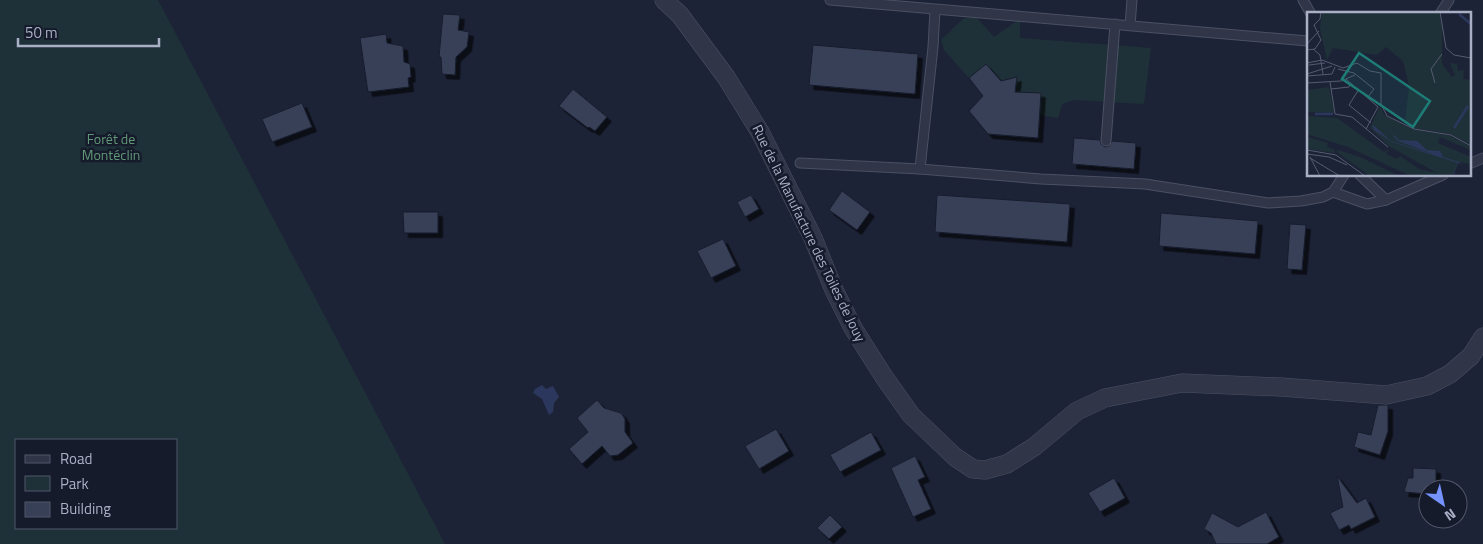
<svg xmlns="http://www.w3.org/2000/svg" width="1483" height="544" font-family="'Titillium Web',sans-serif">
<defs>
<filter id="shadow"><feDropShadow dx="4.5" dy="4.5" stdDeviation="0" flood-color="#0009"/></filter>
</defs>
<rect width="100%" height="100%" fill="#1d2337"/>
<!-- green -->
<g fill="#1f3138" fill-rule="evenodd">
<path d="M0,0H158L445,544H0ZM176,440V528H16V440Z"/>
<polygon points="964,18 977,18 994,37 1017,21 1020,22 1020,38 1151,48 1144,104 1074,100 1062,104 1058,118 1039,115 1040,93 1015,92 1016,82 1011,78 1006,79 1003,83 986,65 969,78 944,50 941,40"/>
</g>
<!-- water -->
<polygon fill="#2b375c" points="542,385 546,389 553,386 559,397 554,403 553,412 549,415 542,399 533,393 535,389"/>
<!-- building -->
<g fill="#384058" stroke="#181d2e" filter="url(#shadow)">
<polygon points="443,14 460,15 458,30 469,32 467,47 456,57 455,75 442,74 441,57 439,57"/>
<polygon points="386,34 387,43 403,46 404,62 410,64 411,77 408,78 409,87 368,92 360,38"/>
<polygon points="813,45 918,54 915,94 809,85"/>
<polygon points="986,64 1001,81 1017,77 1015,92 1041,93 1038,138 988,134 969,111 983,96 969,78"/>
<polygon points="573,89 607,117 595,131 589,127 588,128 559,106"/>
<polygon points="302,103 312,127 272,142 262,119"/>
<polygon points="1074,138 1100,140 1101,144 1105,147 1109,146 1112,141 1136,143 1134,169 1072,164"/>
<polygon points="842,191 870,212 857,230 829,210"/>
<polygon points="751,195 759,209 745,217 737,202"/>
<polygon points="937,195 1070,204 1067,242 935,232"/>
<polygon points="403,212 438,212 438,233 404,233"/>
<polygon points="1161,213 1258,221 1255,254 1159,246"/>
<polygon points="1290,224 1306,225 1302,270 1287,269"/>
<polygon points="723,239 736,266 711,278 697,251"/>
<polygon points="597,400 604,408 621,413 625,419 625,432 633,443 618,455 610,456 602,446 582,464 569,449 588,432 577,418"/>
<polygon points="1378,405 1388,405 1388,431 1380,455 1354,447 1358,432 1371,435"/>
<polygon points="776,429 789,451 759,469 745,446"/>
<polygon points="871,432 881,450 840,472 830,455"/>
<polygon points="915,456 925,477 918,480 931,509 913,517 891,468"/>
<polygon points="1413,468 1436,469 1436,484 1429,484 1428,494 1404,492 1408,478 1413,478"/>
<polygon points="1337,476 1357,503 1366,498 1375,517 1351,529 1349,525 1339,530 1330,513 1343,507"/>
<polygon points="1114,478 1125,498 1100,512 1088,493"/>
<polygon points="1266,512 1279,537 1267,544 1216,544 1211,533 1204,529 1212,513 1238,527"/>
<polygon points="830,515 842,527 829,539 817,528"/>
</g>
<g fill="none" stroke-linecap="round" stroke-linejoin="round">
<defs>
<g id="service">
<polyline points="830,0 1308,41"/>
<polyline points="1303,0 1311,14"/>
<polyline points="935,10 933,47 920,169 1041,179 1145,184 1268,203 1301,201 1323,197 1333,192 1344,175"/>
<polyline points="1440,14 1449,0"/>
<polyline points="1130,25 1132,0"/>
<polyline points="1106,141 1115,24"/>
<polyline points="800,163 920,169"/>
<polyline points="1469,164 1483,158"/>
<polyline points="1360,175 1386,200"/>
<polyline points="1333,192 1367,204 1386,200 1443,175"/>
</g>
<polyline id="minor" points="664,0 680,15 726,77 760,132 813,238 834,290 853,328 884,377 911,415 955,457 973,469 985,470 1007,464 1034,447 1077,411 1105,398 1182,383 1281,387 1386,395 1427,386 1450,374 1471,356 1483,337"/>
</defs>
<!-- service casing -->
<use href="#service" stroke="#4b5063" stroke-width="11"/>
<!-- minor casing -->
<use href="#minor" stroke="#4b5063" stroke-width="19"/>
<!-- service -->
<use href="#service" stroke="#303648" stroke-width="9"/>
<!-- minor -->
<use href="#minor" stroke="#303648" stroke-width="18"/>
</g>
<g text-anchor="middle" stroke-width="5" stroke-linejoin="round" paint-order="stroke">
<!-- park labels -->
<g font-size="14" fill="#609776" stroke="#161b2c">
<text x="111" y="144">Forêt de<tspan x="111" dy="16">Montéclin</tspan></text>
</g>
<!-- street labels -->
<g font-size="14" fill="#a9afc5" stroke="#161b2c">
<text transform="translate(809 233) rotate(64)" y="5">Rue de la Manufacture des Toiles de Jouy</text>
</g>
</g>
<!-- overview -->
<g transform="translate(1307 12)">
<rect width="164" height="164" fill="#1d2337"/>
<path d="M15,0H132L135,13V52L145,65L148,63L143,51L150,52L151,59L157,58L156,67L164,68V133L144,122L107,116L98,111L102,74L96,49L79,35L70,43L26,36L20,48L13,17ZM22,75L27,101L0,100V78ZM73,94L77,103L105,117L144,124L164,135V138L133,125L131,131L164,145V152L152,150L146,164H104L41,135L0,122V104L30,106L77,140L82,137L79,142L90,147L93,144L112,157L130,161L82,134L63,116ZM0,125L21,131L20,135L28,138V141L0,137ZM31,138L53,145L92,164H63L30,140Z" fill="#1f3138"/>
<path d="M65,112L84,129L127,142L91,129L87,125L86,122L92,128L110,129L120,138L133,139L136,145L152,150L156,153L152,151L149,154L147,164H146L149,154L151,151L85,130L67,118Z" fill="#2b375c"/>
<path fill="none" stroke="#2b375c" stroke-width="2.5" d="M152,2L164,12M8,102H26M147,116L161,94"/>
<path fill="none" stroke="#555b70" stroke-width="1" d="M133,0L139,36L147,43L164,46M0,32L12,19M6,37L13,43L16,62M0,38L8,37L14,28L7,13L13,7L14,0M0,51L15,48L36,56L50,51L63,59L74,61V92L80,104L107,117L144,123L164,134M2,53L18,51M31,57L47,61L67,77L61,85M0,62L25,54M0,64L25,62L28,55M39,67L71,95L59,117M23,70L28,102L45,105L81,135M0,71L34,69L48,63M128,71L124,57L135,42M24,77L42,75L43,71M52,77L42,93L64,111M0,138L29,143L58,164M0,142L22,145L40,153M3,145L13,164M3,146L33,164"/>
<path fill="#1e7c77" fill-opacity="0.15" stroke="#1e7c77" stroke-width="2.5" d="M52,41L123,89L106,115L35,67Z"/>
<rect width="164" height="164" fill="none" stroke="#a9afc5" stroke-width="2.5"/>
</g>
<!-- legend -->
<rect x="15" y="439" width="162" height="90" fill="#161b2c" stroke="#515669"/>
<rect x="25" y="455" width="25" height="8" fill="#303648" stroke="#515669"/>
<text x="60" y="464" font-size="15" fill="#a9afc5">Road</text>
<rect x="25" y="476" width="25" height="15" fill="#1f3138" stroke="#515669"/>
<text x="60" y="489" font-size="15" fill="#a9afc5">Park</text>
<rect x="25" y="502" width="25" height="15" fill="#384058" stroke="#515669"/>
<text x="60" y="514" font-size="15" fill="#a9afc5">Building</text>
<!-- north arrow -->
<g transform="translate(1443 504) rotate(146)"><circle r="24" fill="#161b2c" stroke="#515669"/>
<path d="M0-4L9 19L0 12L-9 19Z" fill="#7592ff"/>
<text y="-8" font-size="14" font-weight="bold" text-anchor="middle" fill="#a9afc5">N</text>
</g>
<!-- scale -->
<path d="M18 38v8h141v-8" fill="none" stroke="#a9afc5" stroke-width="2.5"/>
<text x="25" y="38" font-size="15" fill="#a9afc5" stroke="#161b2c" stroke-width="4" paint-order="stroke">50 m</text>
</svg>
